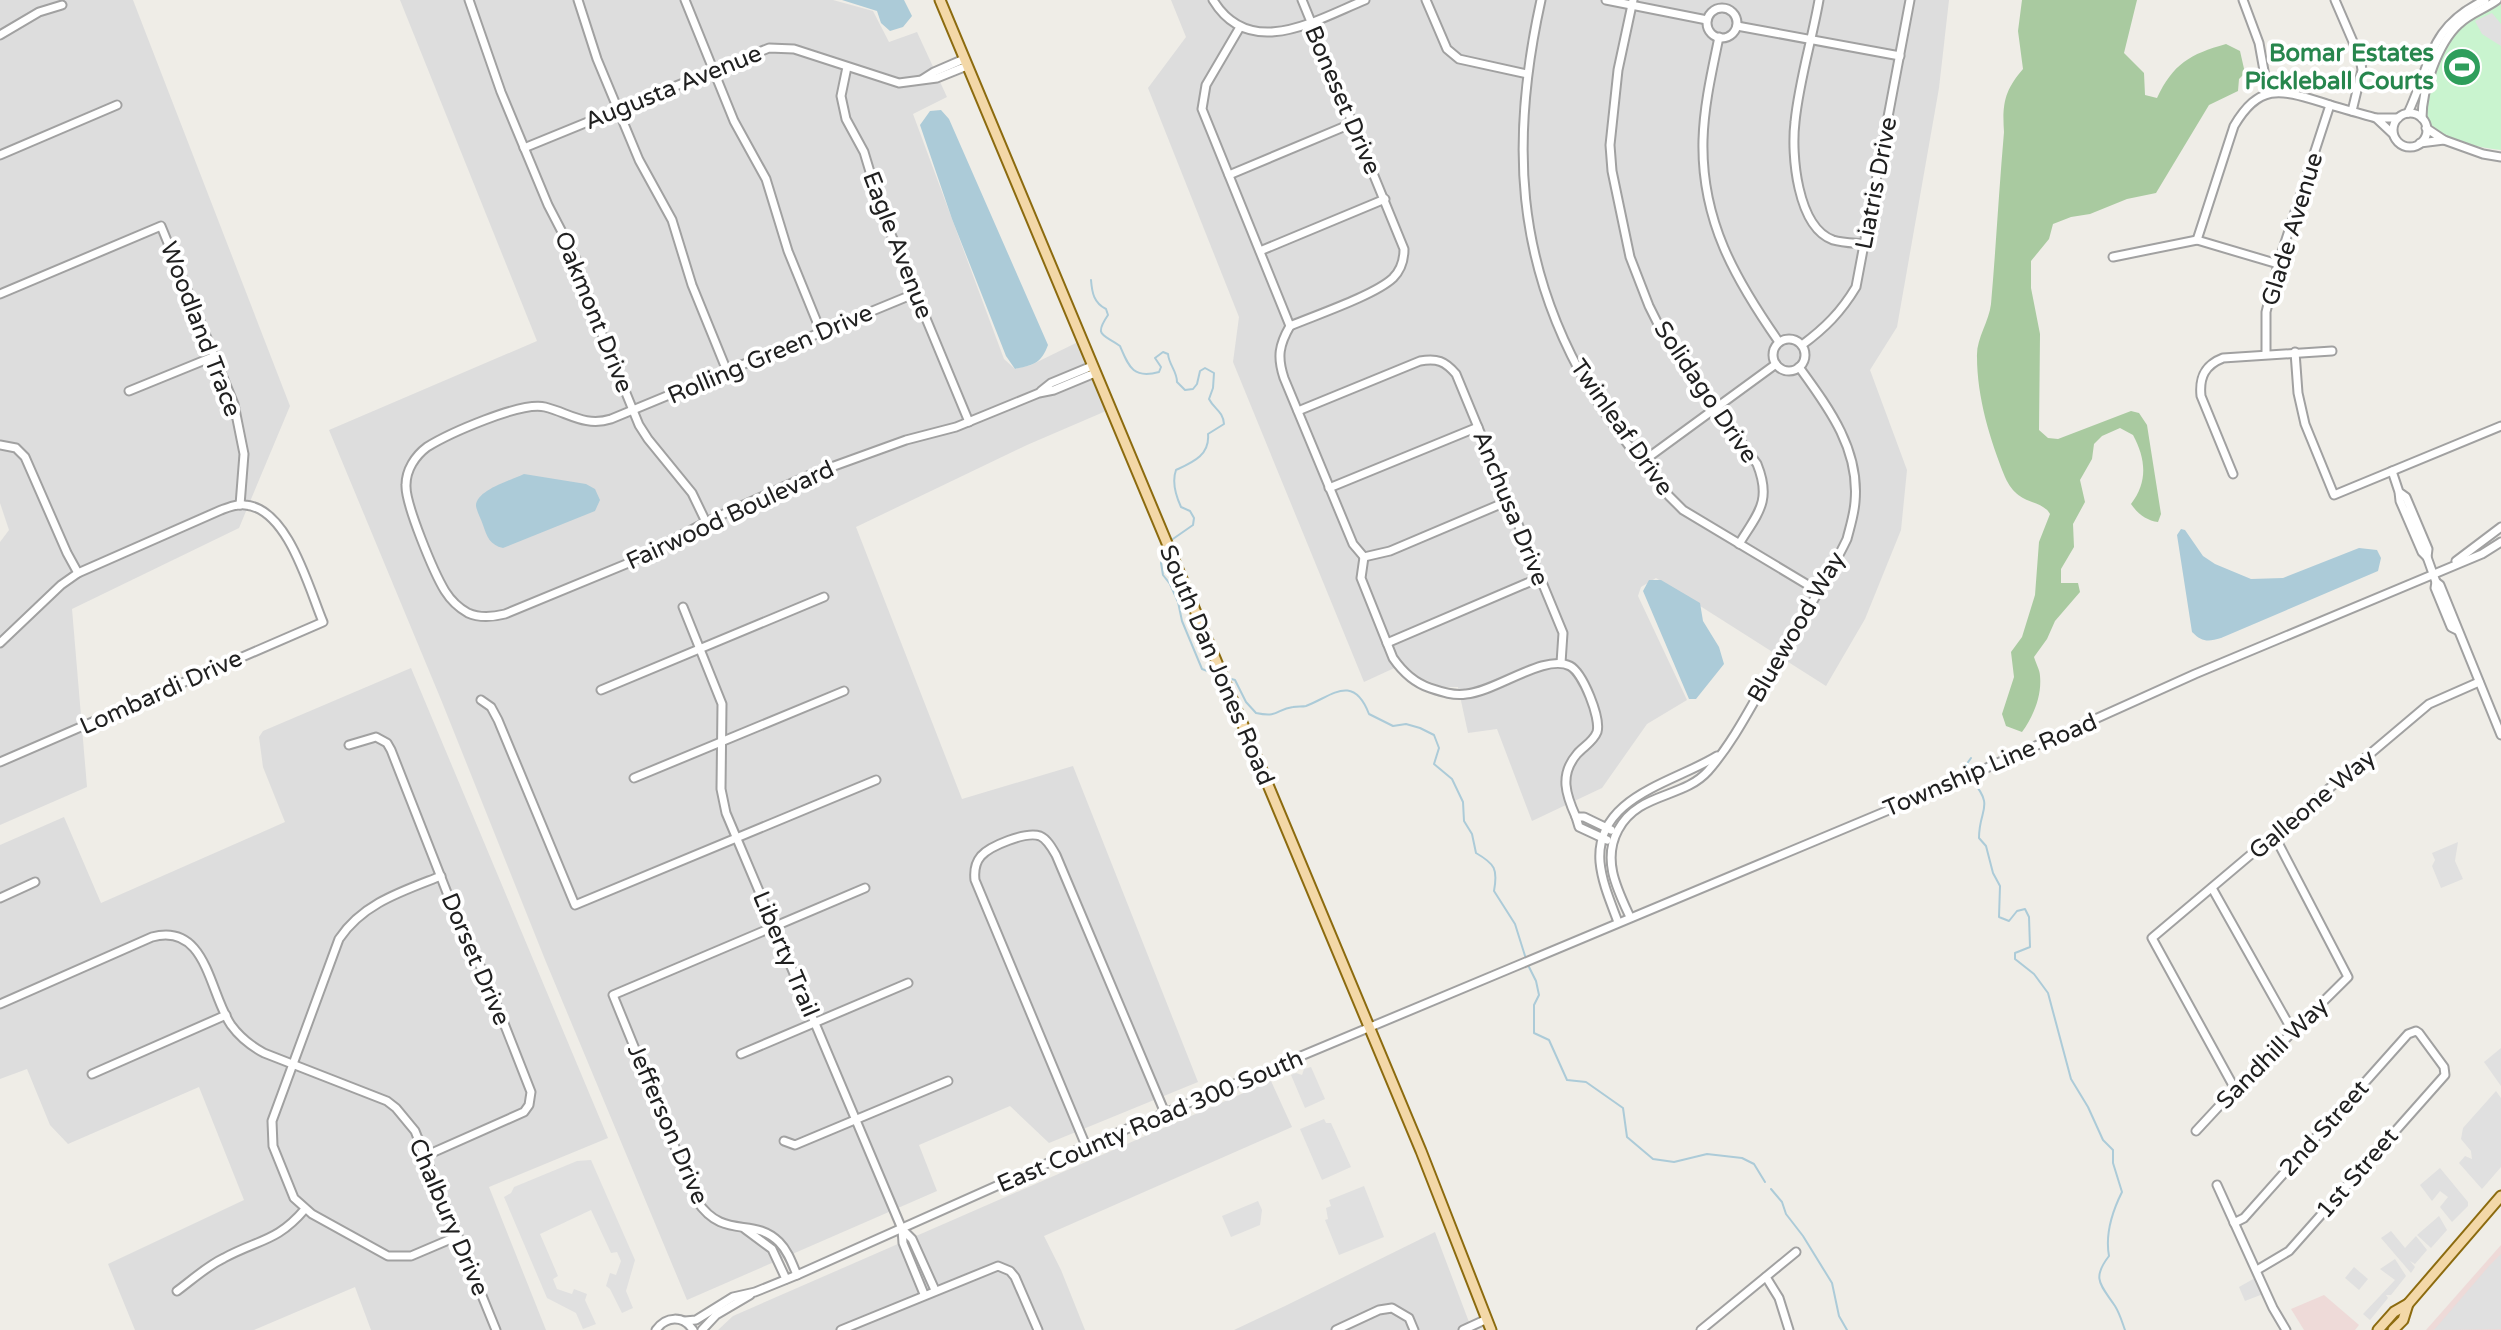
<svg xmlns="http://www.w3.org/2000/svg" width="2501" height="1330" font-family="'Varela Round',sans-serif">
<rect width="100%" height="100%" fill="#efede7"/>
<!-- residential -->
<g fill="#ddd">
<polygon points="0,0 133,0 290,406 239,528 72,609 87,787 0,825 0,542 9,530 0,503"/>
<polygon points="400,0 833,0 873,11 889,42 917,32 947,97 913,114 1004,359 1015,369 1031,365 1078,342 1106,411 1027,445 856,527 962,799 1073,766 1198,1082 1049,1143 1010,1106 919,1145 937,1191 687,1300 546,962 442,702 329,430 537,341"/>
<polygon points="1171,0 1949,0 1939,88 1897,327 1870,370 1907,470 1901,530 1865,619 1826,686 1656,578 1641,587 1638,596 1687,700 1647,724 1602,788 1532,821 1497,729 1468,733 1458,687 1442,687 1421,678 1403,664 1364,682 1233,362 1239,317 1148,88 1186,37"/>
<polygon points="411,668 608,1138 489,1187 546,1330 371,1330 355,1287 254,1330 135,1330 108,1264 244,1200 199,1087 68,1144 50,1125 27,1069 0,1079 0,845 64,817 101,903 285,822 263,767 259,737 263,731"/>
<polygon points="1271,1081 1292,1127 1044,1236 1061,1270 1085,1330 718,1330 733,1316"/>
<polygon points="1435,1232 1472,1330 1234,1330 1285,1306"/>
</g>
<!-- commercial -->
<g fill="#eedad8">
<polygon points="2501,1245 2501,1330 2426,1330"/>
<polygon points="2324,1295 2359,1325 2355,1330 2304,1330 2291,1309"/>
</g>
<!-- forest -->
<path fill="#a9caa0" d="M2022,0H2137L2124,53L2144,73L2145,95L2157,98C2173,64 2190,54 2226,44L2240,51L2245,73L2239,79L2238,91L2209,105L2156,193L2127,199L2090,214L2071,217L2053,224L2049,239L2031,261V288L2040,334L2039,430L2048,438L2058,439L2131,411L2139,413L2147,425L2161,514L2158,522C2147,521 2137,513 2131,504C2148,482 2146,459 2133,435L2120,428L2102,436L2094,444L2092,459L2080,480L2085,502L2073,524L2074,547L2061,569V583H2078L2080,592L2055,621L2047,639L2034,657C2036,664 2040,670 2040,676C2042,696 2033,717 2022,732L2006,726L2002,714L2014,677L2011,652L2022,637L2035,595L2039,542L2050,514C2041,498 2018,507 2005,477C1990,440 1977,397 1977,357C1976,339 1989,322 1991,304C1996,247 1999,189 2004,132C2002,103 2005,90 2023,69L2018,31Z"/>
<!-- park -->
<path fill="#c9f4cf" d="M2501,4V150C2482,148 2444,141 2432,126C2416,107 2444,45 2459,29C2470,16 2485,11 2501,4Z"/>
<!-- pitch -->
<polygon fill="#8dd6bf" points="2469,51 2478,73 2455,82 2447,61"/>
<!-- parking -->
<g fill="#e0e0e0">
<polygon points="2492,13 2501,24 2501,46 2482,34 2475,21"/>
<polygon points="2458,842 2455,861 2463,879 2441,888 2432,866 2435,860 2432,853"/>
<polygon points="2501,1048 2501,1086 2484,1062"/>
<polygon points="1311,1067 1325,1099 1305,1108 1291,1075 1296,1073 1302,1075 1304,1069"/>
<polygon points="2496,1091 2501,1098 2501,1167 2482,1189 2459,1163 2465,1156 2472,1159 2471,1151 2461,1139 2463,1128"/>
<polygon points="1324,1119 1326,1123 1331,1123 1351,1167 1322,1180 1300,1129"/>
<polygon points="591,1160 635,1260 626,1291 633,1308 622,1313 610,1289 606,1286 610,1273 616,1275 621,1261 617,1252 611,1253 591,1210 540,1234 558,1276 553,1279 557,1289 572,1294 574,1289 587,1294 585,1300 596,1324 583,1329 576,1313 547,1298 504,1197 511,1193 514,1187 577,1161"/>
<polygon points="2440,1168 2468,1202 2468,1206 2452,1222 2440,1207 2448,1197 2440,1191 2432,1201 2420,1185"/>
<polygon points="1364,1186 1384,1237 1339,1255 1325,1220 1328,1219 1326,1208 1331,1206 1329,1200"/>
<polygon points="1258,1201 1262,1210 1260,1225 1231,1237 1222,1216"/>
<polygon points="2439,1216 2447,1230 2431,1248 2417,1235"/>
<polygon points="2391,1231 2405,1248 2416,1236 2427,1250 2415,1264 2410,1261 2415,1267 2411,1273 2381,1238"/>
<polygon points="2501,1254 2501,1329 2434,1330 2489,1266"/>
<polygon points="2395,1259 2406,1276 2391,1295 2386,1295 2388,1298 2370,1320 2363,1314 2395,1280 2380,1269"/>
<polygon points="2354,1267 2368,1279 2359,1290 2345,1278"/>
<polygon points="2255,1278 2263,1294 2245,1301 2239,1287"/>
</g>
<!-- water -->
<g fill="#accbd8">
<polygon points="842,0 904,0 912,16 903,27 890,31 881,23 877,11"/>
<path d="M941,110L949,119L1048,345C1041,364 1033,365 1015,369L1006,356L952,219L920,125L930,111Z"/>
<path d="M524,474L586,484L595,489L600,500L595,511L503,548C490,545 487,537 483,525C481,519 477,512 476,506C476,490 512,480 524,474Z"/>
<path d="M2181,529L2185,530L2203,556L2215,564L2251,579L2283,578L2359,548L2377,550L2381,558L2378,571L2221,638C2208,642 2202,642 2192,632L2177,535Z"/>
<polygon points="1649,580 1661,580 1700,603 1703,621 1719,647 1724,664 1696,699 1689,699 1643,591"/>
</g>
<g fill="none" stroke-linecap="round" stroke-linejoin="round">
<!-- stream -->
<g stroke="#accbd8" stroke-width="2">
<path d="M1091,280C1092,293 1094,303 1106,309L1108,315C1093,337 1104,334 1120,346C1129,367 1133,379 1159,372L1161,367L1155,358L1163,352L1168,354C1169,365 1177,371 1177,382L1185,390L1193,389L1197,384L1200,371L1205,368L1214,373L1213,388L1209,399C1214,409 1223,411 1224,424L1208,434C1210,455 1193,462 1176,470C1172,481 1176,496 1181,507L1190,511L1194,518L1193,525L1170,541"/>
<polyline points="1164,550 1161,563 1163,575 1170,584 1178,602 1182,621 1202,669 1218,675"/>
<path d="M1228,678L1235,680L1246,702L1256,713C1280,718 1276,709 1293,707C1298,706 1302,707 1306,706C1332,696 1353,673 1369,714L1393,726L1406,724L1420,728L1434,735L1439,748L1434,764L1452,779L1463,802L1464,821L1472,834L1476,853C1495,864 1498,869 1494,891L1515,924L1526,959"/>
<polyline points="1968,774 1966,765 1971,758"/>
<path d="M1972,780C1995,808 1979,808 1979,838L1986,846L1993,873L2000,886L1999,917L2009,921L2017,911L2025,909L2029,917L2030,947L2015,953V959L2034,974L2048,993L2071,1079L2088,1107L2103,1140L2113,1150V1163L2122,1192C2112,1212 2105,1234 2109,1256C2091,1279 2101,1285 2115,1306C2120,1314 2122,1322 2125,1330"/>
<polyline points="1528,965 1536,981 1539,995 1534,1005 1534,1033 1549,1040 1567,1080 1586,1082 1623,1108 1627,1137 1653,1159 1674,1162 1707,1154 1742,1158 1754,1164 1765,1182"/>
<polyline points="1771,1189 1782,1202 1786,1214 1803,1236 1832,1283 1839,1316 1847,1330"/>
</g>
<defs>
<g id="minor">
<polyline points="469,0 501,92 548,205 577,261 595,317 639,425 648,439 692,493 706,522"/>
<polyline points="578,0 597,59 639,160 672,220 692,285 727,371"/>
<polyline points="685,0 734,121 766,179 788,251 821,332"/>
<path d="M1213,0C1250,61 1316,20 1365,0"/>
<path d="M1302,0L1404,249C1404,260 1401,270 1393,278C1375,295 1316,315 1290,326C1279,345 1277,357 1284,378L1353,544L1364,557"/>
<polyline points="1426,0 1447,49 1459,59 1527,74"/>
<path d="M1541,0C1510,140 1515,262 1589,388C1612,426 1641,462 1669,496L1683,510L1818,591"/>
<polyline points="1606,0 1707,20"/>
<path d="M1633,0L1618,70L1610,145L1612,171L1630,257L1649,306L1664,336L1757,464C1772,501 1758,513 1739,544"/>
<path d="M1819,0C1812,40 1799,81 1795,122C1791,154 1797,227 1833,240C1843,243 1854,243 1864,244"/>
<polyline points="2243,0 2259,43 2268,93"/>
<polyline points="2335,0 2360,58 2362,70 2352,111"/>
<circle cx="1722" cy="23" r="15"/>
<polyline points="1737,26 1900,56"/>
<polyline points="1240,27 1206,85 1202,109 1290,326"/>
<polyline points="0,35 39,12 62,5"/>
<path d="M1719,37C1712,71 1704,105 1703,140C1701,220 1735,279 1779,342"/>
<polyline points="847,67 841,96 846,119 864,152 883,215 969,422"/>
<polyline points="923,79 934,72 964,59"/>
<path d="M2408,113C2432,62 2428,27 2485,0"/>
<circle cx="2410" cy="130" r="17"/>
<path d="M2422,118C2422,90 2438,43 2459,24C2470,13 2485,9 2497,0"/>
<polyline points="2393,134 2376,118 2398,118"/>
<polyline points="2444,140 2483,154 2501,157"/>
<polyline points="2420,143 2444,140 2426,128"/>
<polyline points="524,148 769,48 794,49 899,83 937,78 967,66"/>
<polyline points="0,155 117,105"/>
<polyline points="1229,175 1353,123"/>
<path d="M2197,240L2234,126C2259,84 2279,89 2321,102C2339,108 2358,113 2376,118"/>
<polyline points="1260,251 1385,199"/>
<polyline points="2113,257 2197,240 2278,264"/>
<path d="M916,293L611,419C585,427 569,413 545,407C521,401 448,434 427,447C415,456 406,470 406,485C405,504 434,573 445,591C450,599 459,608 468,613C479,618 493,617 505,614L631,562L706,522L812,474L906,440L956,427L1039,393L1054,390L1095,373"/>
<polyline points="0,294 161,226 234,404 244,454 240,505"/>
<circle cx="1789" cy="355" r="16"/>
<path d="M1802,345C1825,328 1841,312 1856,287L1910,0"/>
<polyline points="2295,352 2298,393 2305,424 2334,495 2501,426"/>
<polyline points="2266,354 2266,312 2278,264 2330,105"/>
<polyline points="129,391 215,356"/>
<polyline points="1041,391 1051,383 1092,366"/>
<path d="M1298,411L1420,361C1437,358 1445,361 1456,374L1563,633L1561,663"/>
<polyline points="0,445 16,448 25,457 67,553 78,573"/>
<polyline points="1642,462 1776,364"/>
<polyline points="2392,471 2399,492 2400,501 2422,552 2427,557 2428,549 2406,497 2399,492"/>
<path d="M2233,474L2201,396C2199,377 2205,365 2223,358L2332,351"/>
<polyline points="1329,488 1478,427"/>
<path d="M1364,557L1361,578L1393,658C1402,671 1415,683 1430,688C1442,692 1454,696 1466,694C1495,692 1545,653 1570,666C1583,673 1601,718 1597,732C1593,742 1584,746 1577,754C1559,775 1566,795 1576,817"/>
<polyline points="1364,557 1390,551 1508,501"/>
<polyline points="2427,557 2436,582 2435,588 2451,627 2457,630"/>
<polyline points="2456,561 2501,527"/>
<polyline points="2436,582 2440,585 2501,735"/>
<polyline points="683,607 722,704 721,789 726,813 902,1229 912,1239 935,1290"/>
<path d="M0,643L61,585L78,573L221,510C229,507 236,504 245,505C288,508 309,589 323,622L0,762"/>
<polyline points="1387,643 1539,578"/>
<polyline points="601,690 824,597"/>
<polyline points="481,700 491,707 498,720 575,905 876,780"/>
<polyline points="349,745 376,737 387,743 391,750 464,936 485,975 531,1092 529,1105 524,1112 425,1156"/>
<polyline points="634,778 844,691"/>
<polyline points="1607,840 1579,827 1576,817 1584,817 1611,830"/>
<path d="M441,876C403,891 363,903 339,939L272,1121L273,1146L294,1198L312,1214L388,1256H411L458,1236"/>
<polyline points="2212,888 2293,1032"/>
<polyline points="0,898 35,882"/>
<path d="M1630,917C1617,889 1602,860 1618,830C1638,792 1683,799 1708,771C1736,739 1755,698 1777,662C1800,621 1827,581 1847,539C1850,527 1854,515 1855,502C1860,449 1828,407 1799,367"/>
<path d="M1618,922C1611,903 1602,883 1600,862C1595,797 1673,783 1717,756"/>
<path d="M0,1004L152,937C207,922 209,993 231,1025C239,1036 251,1046 264,1053L387,1101L396,1108L415,1131L425,1156L496,1330"/>
<polyline points="741,1054 908,983"/>
<polyline points="92,1074 226,1015"/>
<polyline points="2235,1089 2152,938 2429,704 2479,682"/>
<polyline points="2196,1131 2235,1089 2348,977 2274,835"/>
<polyline points="784,1141 795,1145 948,1081"/>
<path d="M1086,1146L975,880C974,871 975,863 981,856C990,846 1026,831 1040,836C1047,839 1052,848 1056,855L1165,1113"/>
<polyline points="2217,1185 2273,1308 2286,1330"/>
<polyline points="2234,1223 2244,1218 2408,1034 2416,1031 2419,1033 2444,1067 2445,1075 2289,1251 2257,1270"/>
<polyline points="745,1229 772,1249 786,1279"/>
<polyline points="902,1229 903,1243 924,1294"/>
<path d="M797,1275C792,1263 788,1251 779,1242C753,1216 724,1241 697,1201L613,995L865,888"/>
<polyline points="1766,1277 1779,1298 1789,1330"/>
<path d="M177,1291C192,1280 207,1266 224,1258C259,1239 277,1242 305,1209"/>
<polyline points="685,1321 696,1320 733,1297 755,1292 797,1275 1086,1146 1951,784 2195,674 2482,554 2501,542"/>
<path d="M656,1330C666,1316 683,1315 693,1330"/>
<polyline points="702,1330 716,1315 750,1295"/>
<polyline points="841,1330 998,1266 1010,1271 1015,1277 1038,1330"/>
<polyline points="1336,1330 1379,1310 1392,1308 1409,1318 1414,1330"/>
<polyline points="1463,1330 1487,1319"/>
<polyline points="1701,1330 1796,1252"/>
</g>
<g id="major">
<polyline points="940,0 1421,1151 1491,1330"/>
<polyline points="2378,1330 2394,1312 2408,1304"/>
<polyline points="2393,1330 2403,1320 2408,1304 2501,1196"/>
</g>
</defs>
<!-- minor casing -->
<use href="#minor" stroke="#a1a1a1" stroke-width="11"/>
<!-- major casing -->
<use href="#major" stroke="#8c6b0f" stroke-width="13"/>
<!-- minor -->
<use href="#minor" stroke="#fff" stroke-width="7"/>
<!-- major -->
<use href="#major" stroke="#f3d8a8" stroke-width="9"/>
</g>
<!-- icons -->
<defs>
<symbol id="stadium-disc" viewBox="-11 -11 22 22"><circle r="9.5" fill="#2e9e5b" stroke="#fff"/><path d="M0-5a6.5 5 0 1 0 0 10a6.5 5 0 1 0 0-10ZM-3.5-1.8h7v3.6h-7Z" fill="#fff"/></symbol>
</defs>
<g fill-rule="evenodd">
<use href="#stadium-disc" x="2440" y="45" width="44" height="44"/>
</g>
<g text-anchor="middle" stroke-width="8" stroke-linejoin="round" paint-order="stroke">
<!-- leisure labels -->
<g font-size="24" font-weight="bold" fill="#27864d" stroke="#fff" text-anchor="end">
<text x="2434" y="61">Bomar Estates<tspan x="2434" dy="28">Pickleball Courts</tspan></text>
</g>
<!-- street labels -->
<g font-size="24" fill="#202020" stroke="#fff">
<text transform="translate(673 87) rotate(-22)" y="8">Augusta Avenue</text>
<text transform="translate(1343 100) rotate(67)" y="8">Boneset Drive</text>
<text transform="translate(1876 183) rotate(-79)" y="8">Liatris Drive</text>
<text transform="translate(2292 229) rotate(-73)" y="8">Glade Avenue</text>
<text transform="translate(898 245) rotate(69)" y="8">Eagle Avenue</text>
<text transform="translate(594 312) rotate(68)" y="8">Oakmont Drive</text>
<text transform="translate(201 329) rotate(69)" y="8">Woodland Trace</text>
<text transform="translate(770 354) rotate(-23)" y="8">Rolling Green Drive</text>
<text transform="translate(1706 392) rotate(56)" y="8">Solidago Drive</text>
<text transform="translate(1622 427) rotate(55)" y="8">Twinleaf Drive</text>
<text transform="translate(1511 508) rotate(68)" y="8">Anchusa Drive</text>
<text transform="translate(730 515) rotate(-25)" y="8">Fairwood Boulevard</text>
<text transform="translate(1796 627) rotate(-60)" y="8">Bluewood Way</text>
<text transform="translate(1217 665) rotate(67)" y="8">South Dan Jones Road</text>
<text transform="translate(161 692) rotate(-24)" y="8">Lombardi Drive</text>
<text transform="translate(1990 765) rotate(-23)" y="8">Township Line Road</text>
<text transform="translate(2312 804) rotate(-40)" y="8">Galleone Way</text>
<text transform="translate(786 954) rotate(67)" y="8">Liberty Trail</text>
<text transform="translate(476 959) rotate(67)" y="8">Dorset Drive</text>
<text transform="translate(2272 1053) rotate(-45)" y="8">Sandhill Way</text>
<text transform="translate(1150 1121) rotate(-23)" y="8">East County Road 300 South</text>
<text transform="translate(668 1124) rotate(67)" y="8">Jefferson Drive</text>
<text transform="translate(2324 1128) rotate(-48)" y="8">2nd Street</text>
<text transform="translate(2357 1173) rotate(-49)" y="8">1st Street</text>
<text transform="translate(449 1217) rotate(67)" y="8">Chalbury Drive</text>
</g>
</g>
</svg>
